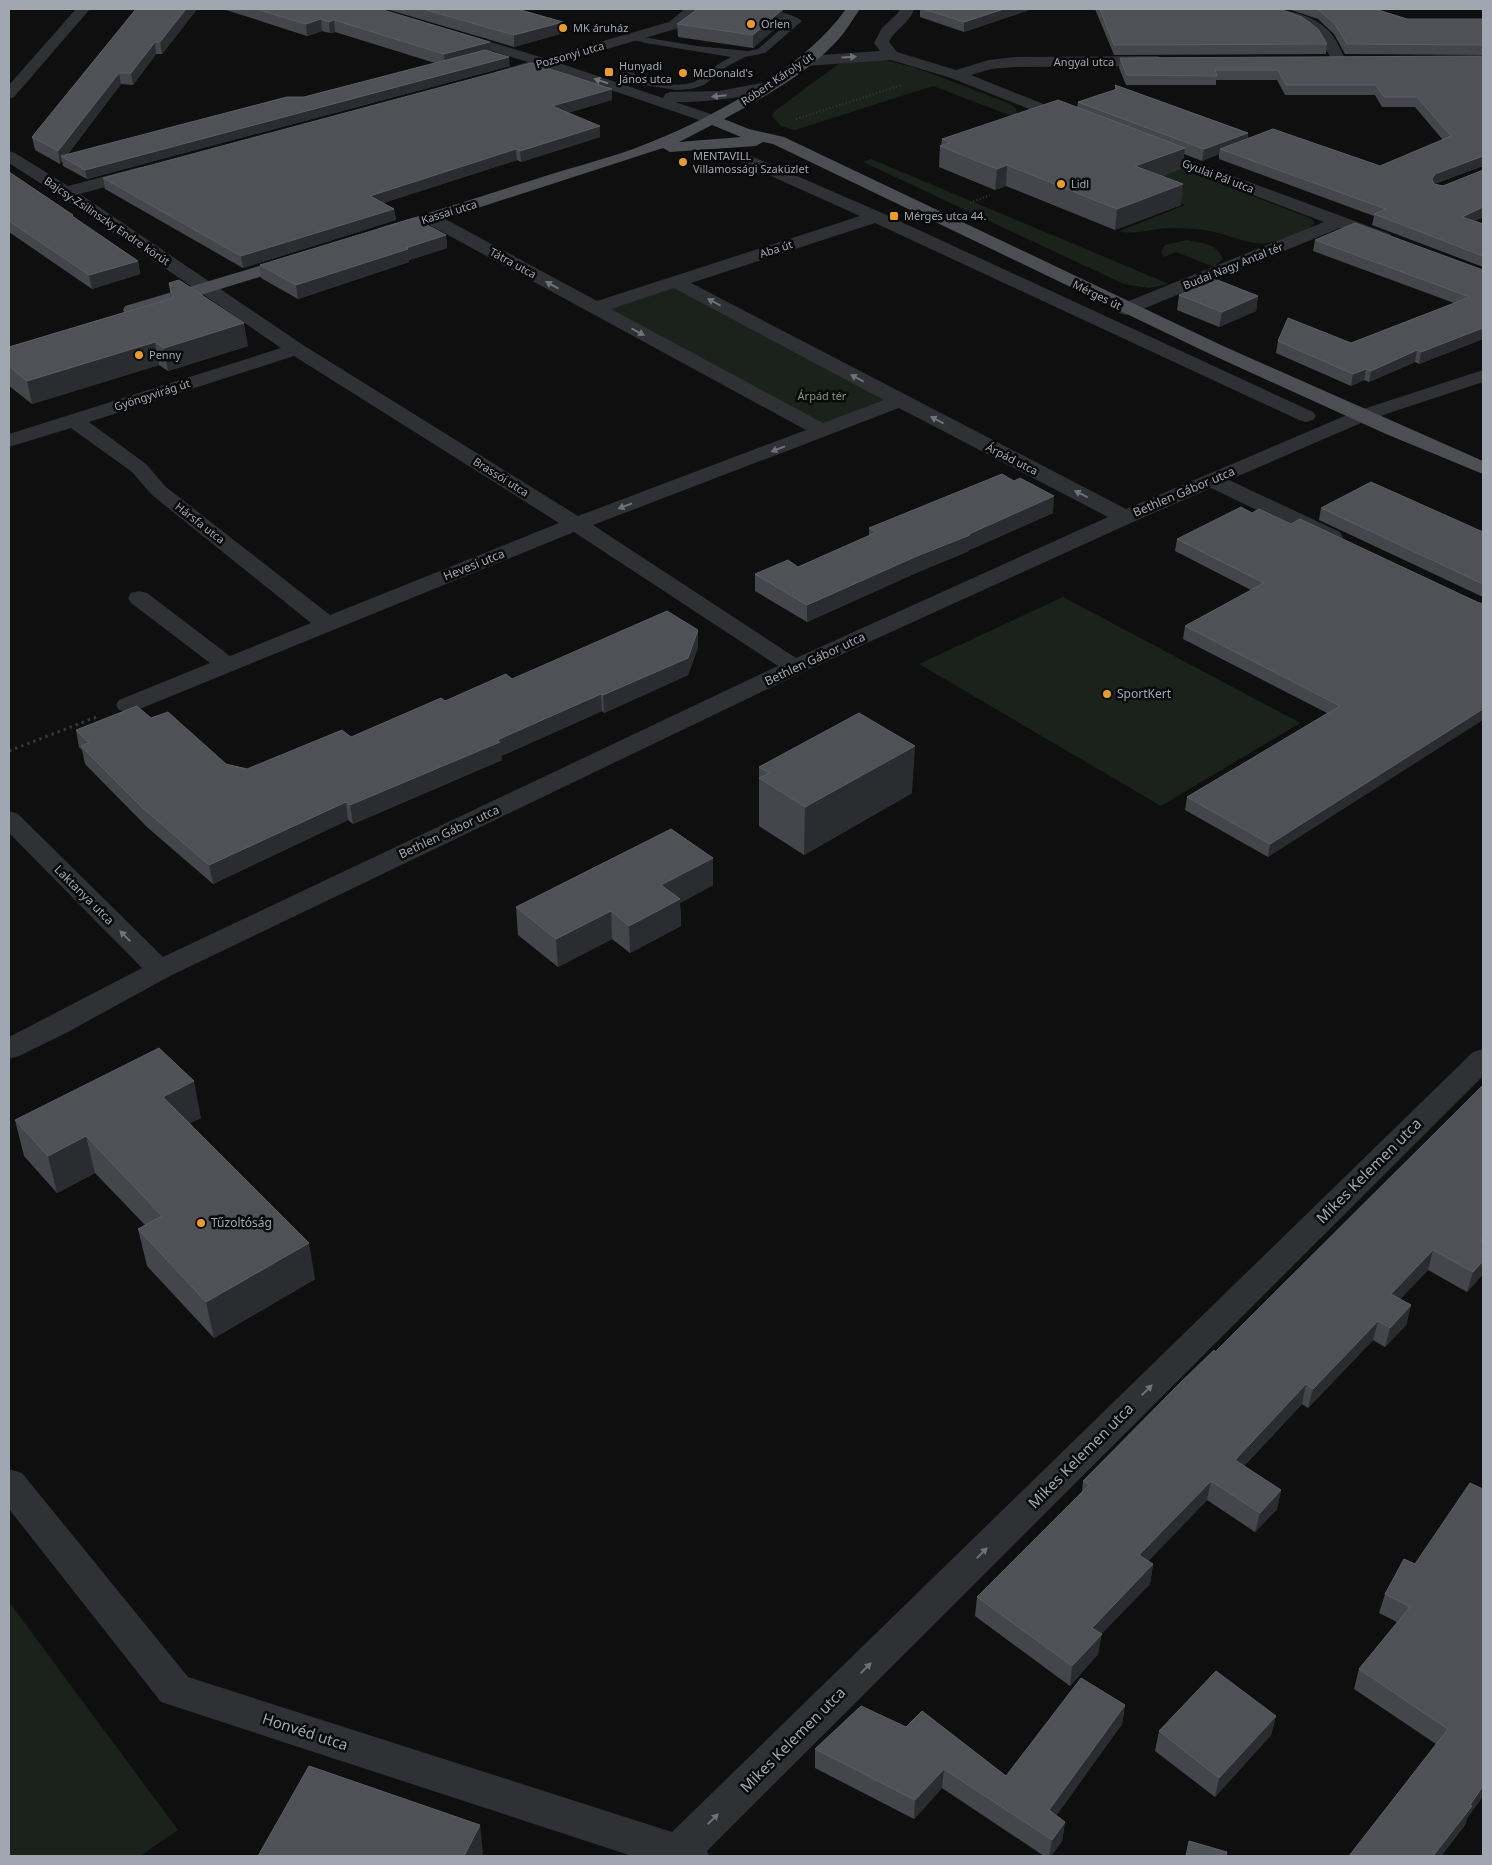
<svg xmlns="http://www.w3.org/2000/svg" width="1492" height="1865" font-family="'Noto Sans',sans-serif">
<rect width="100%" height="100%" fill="#0f0f10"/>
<!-- green -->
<g fill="#1b221c">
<path d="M872,58C917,64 961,86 1003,101C1012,105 1019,107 1017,118L933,86L795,130L781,126L772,116L776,110L840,63Z"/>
<path d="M1082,131L1310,218L1315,223C1304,233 1285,242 1270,243C1250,246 1233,236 1214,232C1201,229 1186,228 1172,228C1154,227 1136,236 1119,231L1185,205L1139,187Z"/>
<polygon points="871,159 1169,284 1149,288 1124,284 863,162"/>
<path d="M1187,240C1201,243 1218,244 1223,259L1214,267L1176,252L1164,257L1161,252L1165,245Z"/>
<polygon points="675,286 893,402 824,428 602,309"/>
<polygon points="1063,597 1300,723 1161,806 919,664"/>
<polygon points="9,1602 178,1830 140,1856 9,1856"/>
</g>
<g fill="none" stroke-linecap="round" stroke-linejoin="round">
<!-- path-far1 -->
<g stroke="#36383c" stroke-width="2" stroke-dasharray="1 2.5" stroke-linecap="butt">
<polyline points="796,119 902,85"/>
<polyline points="970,203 990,195"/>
</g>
<!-- path -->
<polyline stroke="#36383c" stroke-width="3" stroke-dasharray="2.5 4" stroke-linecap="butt" points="9,751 99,716"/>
<!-- service -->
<path fill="#303135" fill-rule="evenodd" d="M721,9C738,8 790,9 802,21L765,53L745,57L728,66L704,85L691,89L676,90L631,83L617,65L622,62L626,63L638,78C655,81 682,90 698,80C709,72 718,63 731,57L645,43L631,39V35L697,46L748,51L758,49L790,21L726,12Z"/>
<!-- minor -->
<g fill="#303135" fill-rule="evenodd">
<polygon points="76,9 90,9 14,97 9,99 9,85"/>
<path d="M685,9H700L679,28L559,63L663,98L665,94L670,92L719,91L767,82L772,84L775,87L772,90C740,98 708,102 675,102L720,117L722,120L720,123H708L543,67L500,80L495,78L492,75L495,72L528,62L449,38L447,35L449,32L454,31L544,58L669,22Z"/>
<path d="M900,9H914C910,23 895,29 889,42L897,52L956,70L989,60L1015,57L1157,56L1162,58L1165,61L1162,64L1157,66L1015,67L991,69L971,75L1078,118L1080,121L1078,124L1072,126L951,78L891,60L806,66L801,64L798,61L801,58L806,56L880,51L874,43L882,28L898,13Z"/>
<path d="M1264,9C1285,8 1315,15 1330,32C1337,40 1341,51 1346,60L1344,63H1334L1318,37L1302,25L1266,12Z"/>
<polygon points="1148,145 1390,234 1393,238 1390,242 1384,243 1340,228 1133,313 1126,315 1119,313 1117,309 1119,305 1324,222 1142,153 1140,150 1142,147"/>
<path d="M737,150L882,213L1313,412L1316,416L1313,420L1306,422L1299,420L875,223L691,283L1126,509L1354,412L1483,370V382L1368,420L1229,480L1340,532L1343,537L1340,542L1332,544L1324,542L1211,488L1133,522L803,672L170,976L66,1033L19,1056L9,1059V1037L142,968L9,833V811L18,814L163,957L778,666L574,532L137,710L128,712L119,710L116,705L119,700L210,663L131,603L128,598L131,593L139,591L147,593L230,656L311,623L152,495L132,472L71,428L9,447V434L281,348L60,196L9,163V151L15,153L68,186L140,167L146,168L148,172L146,176L80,194L303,345L578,516L806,430L424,222L421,218L424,214L430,213L436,214L597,301L860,216L731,158L729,155L731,152ZM674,288L884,400L823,423L611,309ZM294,356L559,523L330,615L166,487L146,464L89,422ZM899,408L1108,517L796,658L593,525Z"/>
<polygon points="1483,1049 1483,1076 707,1851 709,1856 632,1856 161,1702 9,1509 9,1469 22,1473 188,1677 672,1832 1473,1052"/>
</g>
<!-- primary -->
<g fill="#4c4e54" fill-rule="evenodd">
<path d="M846,9H860C854,17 849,26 843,34C812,71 766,96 724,119L749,129L784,137L1223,346L1483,461V474L1386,434L1210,354L773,144L763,142L756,146L670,152L663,148L391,236L385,237L379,236L376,232L379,228C432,212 485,195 539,178C570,168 602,160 633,149C704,123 802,71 846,9ZM712,125L741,137L679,142Z"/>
<polygon points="296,255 302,256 305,260 302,264 139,314 132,316 125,314 123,310 125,306"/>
</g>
</g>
<!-- wall -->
<g fill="#45464b">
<polygon points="136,9 197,9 162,54 156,54 133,85 121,84 67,155 304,97 435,63 335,32 330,33 322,31 307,36 223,9 380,9 491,51 510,66 87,179 63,166 62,161 60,164 35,150 32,137"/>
<polygon points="386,9 517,9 563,22 563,33 514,47"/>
<polygon points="783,9 783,22 753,48 678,37 677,24"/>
<polygon points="920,9 1032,9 964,32 920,17"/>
<polygon points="1094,9 1279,9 1327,44 1326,54 1114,55 1095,9"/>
<polygon points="1281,9 1375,9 1407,19 1483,19 1483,55 1345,54 1334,34 1318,19 1291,10"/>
<polygon points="1483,56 1483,166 1434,184 1443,186 1483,170 1483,217 1475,221 1483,224 1483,267 1372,225 1374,216 1219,159 1219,154 1202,161 1184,154 1182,168 1162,176 1181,205 1115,230 1006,186 995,190 939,167 940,146 941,146 942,139 1077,107 1078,102 1115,90 1115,85 1248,133 1248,138 1380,166 1443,140 1415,107 1382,107 1375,95 1285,95 1277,80 1216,80 1216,85 1126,85 1119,68 1120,58"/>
<polygon points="612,100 567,113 600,126 600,137 521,162 517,160 383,203 394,209 396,220 243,268 105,189 103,178"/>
<polygon points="9,172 73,217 138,261 140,274 92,289 9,232"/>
<polygon points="446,235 447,248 409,260 409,262 298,299 261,278 260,265"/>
<polygon points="1315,240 1483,270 1483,339 1419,364 1415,362 1369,382 1364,380 1351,386 1276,353 1278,341 1351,343 1454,303 1313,251"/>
<polygon points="169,283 248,346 168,371 159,365 32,404 9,386 9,347 171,298"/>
<polygon points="1179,295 1258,296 1256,311 1219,327 1177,310"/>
<polygon points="1321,508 1483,532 1483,597 1319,520"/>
<polygon points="1053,513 969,550 969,551 916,573 807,622 755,591 755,574 798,567 869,536 869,528"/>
<polygon points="1252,513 1291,524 1477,602 1268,857 1185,810 1187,797 1327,713 1183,639 1185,626 1251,590 1175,551 1177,539"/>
<polygon points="698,647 688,675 604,713 602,711 501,756 502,760 353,824 348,820 213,884 147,827 85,764 82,750 79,747 76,730 151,718 226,764 247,769 351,737 445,701 512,679"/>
<polygon points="759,767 912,793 804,855 759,826"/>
<polygon points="713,885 680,903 681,926 630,953 612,939 558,967 518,935 516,907"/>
<polygon points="1483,1085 1483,1274 1467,1292 1428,1270 1400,1299 1411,1305 1406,1325 1385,1347 1373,1340 1308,1408 1302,1404 1244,1466 1281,1490 1277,1509 1255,1532 1207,1500 1148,1561 1153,1564 1150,1584 1101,1634 1098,1654 1070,1686 975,1616 977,1597 1082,1492 1083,1481 1215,1352"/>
<polygon points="201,1118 190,1123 315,1279 214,1338 147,1266 138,1229 145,1225 95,1173 57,1193 24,1156 15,1120"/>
<polygon points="1483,1489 1483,1796 1467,1818 1465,1825 1441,1856 1349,1856 1436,1744 1354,1689 1359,1669 1397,1622 1379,1613 1385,1594 1415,1564"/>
<polygon points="1125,1705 1122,1724 1056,1815 1065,1822 1062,1841 1051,1856 1044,1856 942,1788 914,1819 815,1768 815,1749 1006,1776"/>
<polygon points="1276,1716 1271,1735 1215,1797 1155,1751 1159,1731"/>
</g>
<!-- shaded-wall -->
<g fill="#2b2c2f">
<polygon points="186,9 197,9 162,54 160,42"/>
<polygon points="783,9 783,22 753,48 753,35"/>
<polygon points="1004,9 1032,9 964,32 964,22"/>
<polygon points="321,19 322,31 307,36 306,24"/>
<polygon points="334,20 335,32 330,33 329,22"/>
<polygon points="563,22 563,33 514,47 514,35"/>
<polygon points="155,42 156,54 133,85 131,73"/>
<polygon points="490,42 491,53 445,66 444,54"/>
<polygon points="509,57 510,66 87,179 85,170"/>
<polygon points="119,73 121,84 64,158 61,156 62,161 60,164 58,151"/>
<polygon points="612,89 612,100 552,117 552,106"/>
<polygon points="600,126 600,137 521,162 520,151"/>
<polygon points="1248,133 1247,144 1220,149 1219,154 1202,161 1204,149"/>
<polygon points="1185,148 1182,168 1133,187 1135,166"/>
<polygon points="516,149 517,160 371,207 370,196"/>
<polygon points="1483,156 1483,166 1433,184 1432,179 1435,174"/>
<polygon points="1007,165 1006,186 995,190 997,169"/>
<polygon points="1183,184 1181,205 1115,230 1117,209"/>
<polygon points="1483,207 1483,217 1460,228 1462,217"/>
<polygon points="394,209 396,220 243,268 241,256"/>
<polygon points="446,235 447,248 409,260 409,262 298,299 296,285 406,248"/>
<polygon points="138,261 140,274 92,289 89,275"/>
<polygon points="1258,296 1256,311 1219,327 1222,312"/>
<polygon points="244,323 248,346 168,371 164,348"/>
<polygon points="1483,328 1483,339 1419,364 1421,352"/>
<polygon points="155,342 159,365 32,404 27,381"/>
<polygon points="1417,350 1415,362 1369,382 1371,371"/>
<polygon points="1366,369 1364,380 1351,386 1353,374"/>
<polygon points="1054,496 1053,513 969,550 969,551 916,573 807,622 807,605 917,556"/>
<polygon points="698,630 698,647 688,675 604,713 603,695"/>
<polygon points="601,694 602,711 501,756 502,760 353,824 350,805"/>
<polygon points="1483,709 1483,720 1268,857 1270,844"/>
<polygon points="915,746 912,793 804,855 805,807"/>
<polygon points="346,802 348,820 213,884 209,865"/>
<polygon points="713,858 713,885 680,903 681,926 630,953 629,926 661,885"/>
<polygon points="611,911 612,939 558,967 556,939"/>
<polygon points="194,1081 201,1118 171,1133 163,1097"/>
<polygon points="86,1136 95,1173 57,1193 48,1156"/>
<polygon points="309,1243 315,1279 214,1338 206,1302"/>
<polygon points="1433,1250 1428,1270 1386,1314 1391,1294"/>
<polygon points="1483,1261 1483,1274 1467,1292 1473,1272"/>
<polygon points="1411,1305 1406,1325 1385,1347 1390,1328"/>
<polygon points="1378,1321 1373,1340 1308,1408 1313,1389"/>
<polygon points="1306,1384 1302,1404 1231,1479 1235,1460"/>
<polygon points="1211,1481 1207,1500 1136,1574 1139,1555"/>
<polygon points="1281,1490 1277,1509 1255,1532 1260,1513"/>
<polygon points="1153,1564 1150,1584 1089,1647 1092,1628"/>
<polygon points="1102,1634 1098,1654 1070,1686 1072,1666"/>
<polygon points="1125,1705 1122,1724 1047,1829 1049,1810"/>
<polygon points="1276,1716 1271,1735 1215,1797 1219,1778"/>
<polygon points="944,1769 942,1788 914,1819 915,1800"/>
<polygon points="1483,1786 1483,1796 1467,1818 1465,1825 1441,1856 1433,1856"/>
<polygon points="1065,1822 1062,1841 1051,1856 1049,1856 1052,1840"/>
<polygon points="480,1825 483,1853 482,1856 464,1856"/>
</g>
<!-- building -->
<g fill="#4f5156" stroke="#5b5e64">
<polygon points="136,9 186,9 160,42 155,42 131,73 119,73 58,151 32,137"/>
<polygon points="256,9 380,9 490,42 444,54 334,20 329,22 321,19 306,24"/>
<polygon points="423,9 517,9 563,22 514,35"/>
<polygon points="698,9 783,9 753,35 677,24"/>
<polygon points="924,9 1004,9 964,22"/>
<polygon points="1100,9 1279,9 1302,17 1318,29 1327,44 1114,45"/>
<polygon points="1316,9 1375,9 1407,19 1483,19 1483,45 1347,44 1335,24 1319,10"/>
<polygon points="485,50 509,57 85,170 61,156 287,97 304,97"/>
<polygon points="1483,56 1483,156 1435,174 1432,179 1434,184 1443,186 1483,170 1483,207 1462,217 1483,224 1483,256 1374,214 1386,209 1220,149 1273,129 1380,166 1451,136 1417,97 1384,97 1376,85 1286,85 1278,70 1215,70 1217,76 1127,75 1120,58"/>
<polygon points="531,63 612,89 552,106 600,126 520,151 516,149 370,196 394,209 241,256 103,178"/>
<polygon points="1115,85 1248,133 1204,149 1078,102 1117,89"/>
<polygon points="1058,100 1185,148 1135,166 1183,184 1117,209 1007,165 997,169 940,146 950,143 942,139"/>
<polygon points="9,172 73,215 72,216 138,261 89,275 9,221"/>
<polygon points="414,218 446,235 406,248 408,249 296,285 260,265"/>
<polygon points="1355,223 1483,270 1483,328 1421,352 1417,350 1371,371 1366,369 1353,374 1278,341 1288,318 1351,343 1470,297 1315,240"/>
<polygon points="1215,279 1258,296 1222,312 1179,295"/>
<polygon points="179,280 244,323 164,348 155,342 27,381 9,366 9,347 173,298 169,283"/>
<polygon points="1002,474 1014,481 1020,478 1054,496 969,534 970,535 917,556 807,605 755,574 788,560 798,567 877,532 869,528"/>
<polygon points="1371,482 1483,532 1483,584 1321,508"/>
<polygon points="1241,507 1252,513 1259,509 1291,524 1300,519 1477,602 1483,604 1483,709 1270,844 1187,797 1340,706 1185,626 1264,583 1177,539"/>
<polygon points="667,611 698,630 688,658 603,695 601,694 497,740 500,742 350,805 346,802 209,865 144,809 81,746 89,743 76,730 137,706 151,718 168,712 226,764 247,769 342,730 351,737 441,698 445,701 506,674 512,679"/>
<polygon points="859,713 915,746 805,807 759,778 769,773 759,767"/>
<polygon points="671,829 713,858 661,885 680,899 629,926 611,911 556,939 516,907"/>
<polygon points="159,1048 194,1081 163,1097 309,1243 206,1302 138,1229 162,1216 86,1136 48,1156 15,1120"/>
<polygon points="1483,1085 1483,1236 1480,1240 1483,1242 1483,1261 1473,1272 1433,1250 1391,1294 1411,1305 1390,1328 1378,1321 1313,1389 1306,1384 1235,1460 1281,1490 1260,1513 1211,1481 1139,1555 1153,1564 1092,1628 1102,1634 1072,1666 977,1597 1089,1485 1083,1481 1180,1383 1214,1350 1215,1352"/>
<polygon points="1470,1483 1483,1489 1483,1786 1470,1805 1472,1806 1433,1856 1349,1856 1448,1729 1359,1669 1410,1607 1385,1594 1404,1559 1415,1564"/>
<polygon points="1216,1671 1276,1716 1219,1778 1159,1731"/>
<polygon points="1081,1678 1125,1705 1049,1810 1065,1822 1052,1840 944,1769 915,1800 815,1749 861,1706 906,1727 922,1711 1006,1776"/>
<polygon points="309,1766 480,1825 464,1856 258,1856"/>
<polygon points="1189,1841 1227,1852 1226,1856 1186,1856"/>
</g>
<!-- one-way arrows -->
<defs><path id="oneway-solid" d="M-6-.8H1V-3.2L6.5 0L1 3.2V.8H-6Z" transform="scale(1.25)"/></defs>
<g fill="#6e7279">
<use href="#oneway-solid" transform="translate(849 57) rotate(-4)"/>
<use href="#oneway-solid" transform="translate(601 81) rotate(-162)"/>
<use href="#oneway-solid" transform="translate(719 96) rotate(174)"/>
<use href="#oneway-solid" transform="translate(552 285) rotate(-151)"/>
<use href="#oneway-solid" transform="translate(714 302) rotate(-152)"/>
<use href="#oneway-solid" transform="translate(638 332) rotate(28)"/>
<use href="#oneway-solid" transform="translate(857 378) rotate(-152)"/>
<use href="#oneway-solid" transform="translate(937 420) rotate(-153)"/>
<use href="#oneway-solid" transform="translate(778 449) rotate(159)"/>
<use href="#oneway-solid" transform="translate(1081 494) rotate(-153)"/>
<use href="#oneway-solid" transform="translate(625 506) rotate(159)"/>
<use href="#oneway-solid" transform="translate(125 936) rotate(-135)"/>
<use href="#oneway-solid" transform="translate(1147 1390) rotate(-45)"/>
<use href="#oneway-solid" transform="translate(982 1553) rotate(-45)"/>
<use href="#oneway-solid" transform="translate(866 1668) rotate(-45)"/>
<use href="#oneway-solid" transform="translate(713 1819) rotate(-45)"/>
</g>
<!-- markers -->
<g fill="#e99c2e" stroke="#0a0a0b" stroke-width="2">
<circle cx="751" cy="24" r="5"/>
<circle cx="563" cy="28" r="5"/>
<rect x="604" y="67" width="10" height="10" rx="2.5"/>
<circle cx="683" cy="73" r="5"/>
<circle cx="683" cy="162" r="5"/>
<circle cx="1061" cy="184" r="5"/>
<rect x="889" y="211" width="10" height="10" rx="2.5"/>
<circle cx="139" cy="355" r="5"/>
<circle cx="1107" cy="694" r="5"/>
<circle cx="201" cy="1223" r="5"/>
</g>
<g text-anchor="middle" stroke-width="5" stroke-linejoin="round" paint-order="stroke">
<!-- far-poi labels -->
<g font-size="11" fill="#a0a7b1" stroke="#0a0a0b" text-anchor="start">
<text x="761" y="28">Orlen</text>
<text x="573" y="32">MK áruház</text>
<text x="619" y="70">Hunyadi<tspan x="619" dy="13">János utca</tspan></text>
<text x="693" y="77">McDonald's</text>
<text x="693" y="160">MENTAVILL<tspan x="693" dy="13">Villamossági Szaküzlet</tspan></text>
<text x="1071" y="188">Lidl</text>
<text x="904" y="220">Mérges utca 44.</text>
<text x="149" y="359">Penny</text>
</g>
<!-- far-street labels -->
<g font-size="11" fill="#a0a7b1" stroke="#0a0a0b">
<text transform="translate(570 55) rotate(-16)" y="4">Pozsonyi utca</text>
<text x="1084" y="66">Angyal utca</text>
<text transform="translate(777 79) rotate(-34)" y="4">Róbert Károly út</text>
<text transform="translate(1218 176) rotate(21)" y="4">Gyulai Pál utca</text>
<text transform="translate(449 212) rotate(-17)" y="4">Kassai utca</text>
<text transform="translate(107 221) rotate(34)" y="4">Bajcsy-Zsilinszky Endre körút</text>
<text transform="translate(776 249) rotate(-18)" y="4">Aba út</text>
<text transform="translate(513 263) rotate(29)" y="4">Tátra utca</text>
<text transform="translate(1233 266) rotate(-22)" y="4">Budai Nagy Antal tér</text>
<text transform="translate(1097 295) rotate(26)" y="4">Mérges út</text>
<text transform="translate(152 395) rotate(-18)" y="4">Gyöngyvirág út</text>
<text transform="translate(1012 459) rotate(27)" y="4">Árpád utca</text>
<text transform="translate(501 477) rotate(32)" y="4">Brassói utca</text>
<text transform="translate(200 523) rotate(38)" y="4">Hársfa utca</text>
</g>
<!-- far-park labels -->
<g font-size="11" fill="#789b78" stroke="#0a0a0b">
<text x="822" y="400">Árpád tér</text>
</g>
<!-- street labels -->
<g font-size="12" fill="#a0a7b1" stroke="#0a0a0b">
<text transform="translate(1184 492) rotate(-23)" y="4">Bethlen Gábor utca</text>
<text transform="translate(474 565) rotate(-22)" y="4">Hevesi utca</text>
<text transform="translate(815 659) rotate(-25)" y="4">Bethlen Gábor utca</text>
<text transform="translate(449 832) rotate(-25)" y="4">Bethlen Gábor utca</text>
<text transform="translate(84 895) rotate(45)" y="4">Laktanya utca</text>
</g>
<!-- poi labels -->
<g font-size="12" fill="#a0a7b1" stroke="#0a0a0b" text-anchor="start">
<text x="1117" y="698">SportKert</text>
<text x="211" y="1227">Tűzoltóság</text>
</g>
<!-- near-street labels -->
<g font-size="15" fill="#a0a7b1" stroke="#0a0a0b">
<text transform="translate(1369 1171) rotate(-45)" y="5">Mikes Kelemen utca</text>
<text transform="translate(1081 1456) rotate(-45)" y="5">Mikes Kelemen utca</text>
<text transform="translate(305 1732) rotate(18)" y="5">Honvéd utca</text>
<text transform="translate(793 1740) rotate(-45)" y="5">Mikes Kelemen utca</text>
</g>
</g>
<!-- border -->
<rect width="1492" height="1865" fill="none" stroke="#a0a7b1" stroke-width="20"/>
</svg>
